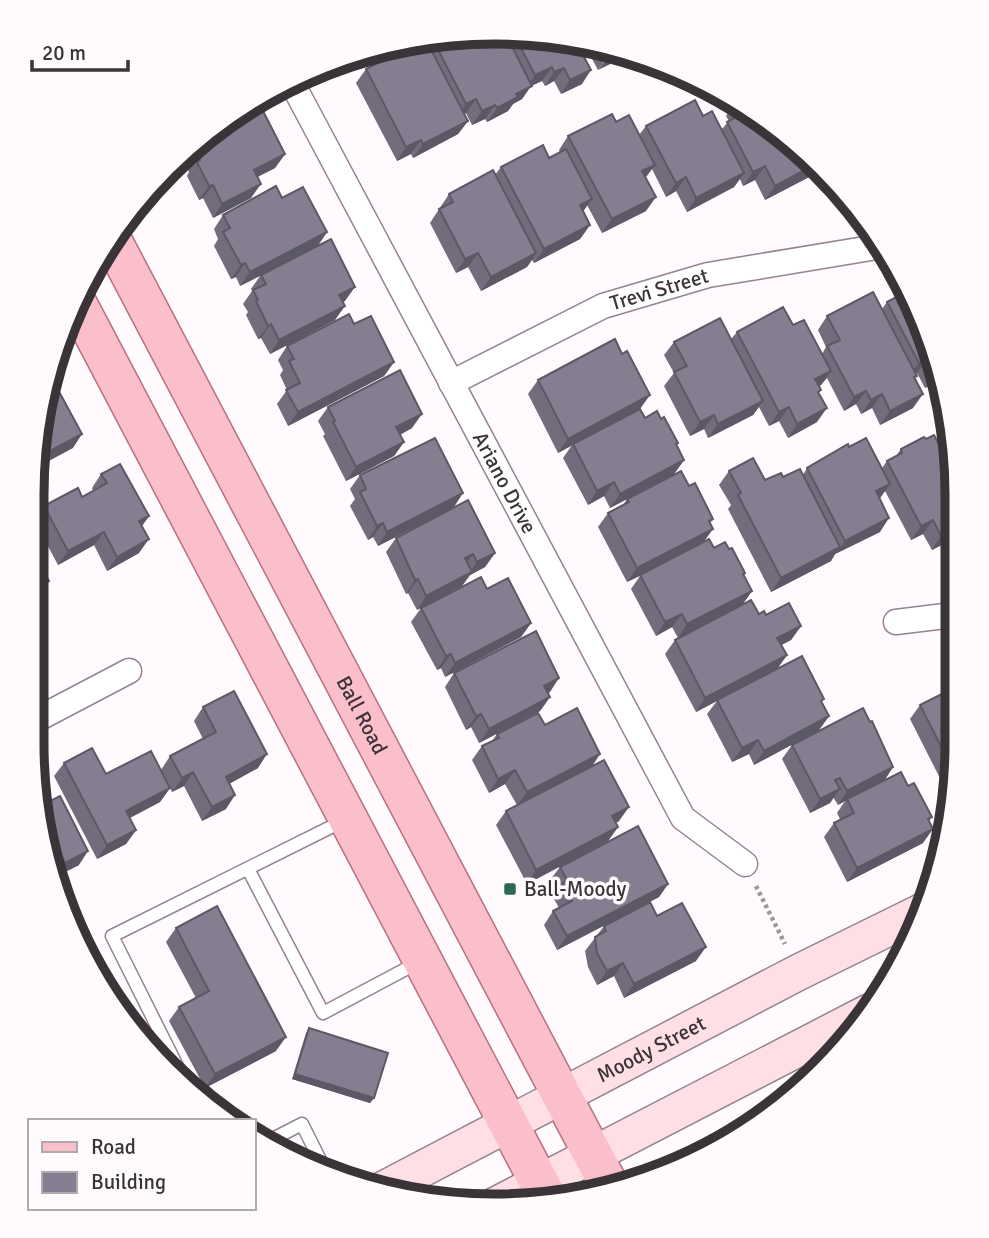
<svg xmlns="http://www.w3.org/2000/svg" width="989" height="1238" font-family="Signika,sans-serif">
<rect width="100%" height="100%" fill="#fefafd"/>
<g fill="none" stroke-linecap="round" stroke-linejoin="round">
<defs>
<g id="service">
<polyline points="248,869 323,1013 419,962"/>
<polyline points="187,1086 112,936 345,820"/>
<polyline points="263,1144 302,1124 325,1170"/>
</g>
<g id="minor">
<path id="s1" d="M291,81L683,818L745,864"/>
<path id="s2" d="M451,383L603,306L708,275L883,246"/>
<polyline points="896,622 953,615"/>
<polyline points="32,722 129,671"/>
</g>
<g id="secondary">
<path id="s3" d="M380,1191L799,972L925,910"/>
<polyline points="494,1206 869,1012"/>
</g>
<g id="primary">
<path id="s4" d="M111,238L612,1191"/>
<polyline points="76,301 548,1199"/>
</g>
</defs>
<!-- service casing -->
<use href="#service" stroke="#948390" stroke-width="15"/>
<!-- minor casing -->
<use href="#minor" stroke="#948390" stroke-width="27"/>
<!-- secondary casing -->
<use href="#secondary" stroke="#948390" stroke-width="38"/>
<!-- primary casing -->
<use href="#primary" stroke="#b67181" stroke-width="41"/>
<!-- path -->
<polyline stroke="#9b969a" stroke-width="4.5" stroke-dasharray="3.5 3.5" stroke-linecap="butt" points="756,886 785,944"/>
<!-- service -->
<use href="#service" stroke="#fff" stroke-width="12"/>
<!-- minor -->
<use href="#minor" stroke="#fff" stroke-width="24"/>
<!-- secondary -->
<use href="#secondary" stroke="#fddfe5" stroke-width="35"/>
<!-- primary -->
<use href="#primary" stroke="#fbbecb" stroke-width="38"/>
</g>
<!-- wall -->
<g fill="#726c7c">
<polygon points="525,33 615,47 598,70 589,53 585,59 582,84 561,94 554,81 545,86 542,81 531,86 522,99 513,104 508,111 487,122 485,119 472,125 466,113 464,114 468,121 458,134 413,158 411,154 397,161 356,83 366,69 426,41 430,37 434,35"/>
<polygon points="257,99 249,117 285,154 275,168 257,177 251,198 213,218 203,198 199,200 187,176 189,172 183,159"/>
<polygon points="736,102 777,127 838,185 828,189 817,168 811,176 765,200 755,180 743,186 740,179 734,187 687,212 676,191 666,197 652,169 646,177 646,211 602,233 587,205 583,212 590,225 580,239 534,263 532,260 527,267 481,291 468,267 456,273 430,223 449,194 495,175 501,167 549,158 560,152 559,150 568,136 616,122 639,135 646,126 703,116 721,130 729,121 726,116"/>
<polygon points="282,198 327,232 318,246 345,301 343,302 335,320 270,354 261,338 258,339 246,315 248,312 243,304 252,291 251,289 260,276 240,286 236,277 231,279 214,246 218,239 214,229 223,215"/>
<polygon points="908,291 940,380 925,388 917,373 915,373 917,376 915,379 913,408 880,425 872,408 861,414 856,404 844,411 827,378 821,385 819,386 821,390 818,393 817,422 788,438 779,421 769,426 759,407 753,415 708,438 704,429 690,436 664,386 674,373 664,355 674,342 731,339 737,332 793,325 822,354 826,347 818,330 827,316 882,309 887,302"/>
<polygon points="354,324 394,362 384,376 288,426 277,404 287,390 280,375 283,370 278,360 287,346"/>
<polygon points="622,354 640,409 645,418 661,419 678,443 676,446 684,460 674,474 689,486 713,519 710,523 704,541 745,573 744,576 752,591 742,605 678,638 672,627 656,636 631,589 640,576 627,582 598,527 608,513 623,505 627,499 610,508 604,496 588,505 563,458 572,445 558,453 528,394 538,380"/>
<polygon points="328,407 412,428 400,435 404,442 394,456 346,481 323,436 325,434 318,421"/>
<polygon points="926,439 941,448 956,464 955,538 932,550 923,534 911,540 885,491 880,498 880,532 835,554 831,561 771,592 728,509 731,505 719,485 729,471 765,480 803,475 807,468 849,447 882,468 887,461 896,456 901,449"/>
<polygon points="101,474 149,516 142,526 139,553 107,571 94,545 58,565 34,520 44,506 82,497 93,491 92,488"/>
<polygon points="360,475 454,507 378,546 373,537 368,540 350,506 355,499 350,489"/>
<polygon points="396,538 495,553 485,567 470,575 462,586 417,610 408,593 406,594 386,552"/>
<polygon points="487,589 531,623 521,637 445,677 441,668 437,670 411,622 421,608"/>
<polygon points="759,614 801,626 791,640 781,645 787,655 777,669 822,702 829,716 819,730 754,765 749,754 732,762 707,714 717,701 696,712 665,654 675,640"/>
<polygon points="454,673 550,692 548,693 550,697 540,711 479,743 471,727 466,730 445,687"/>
<polygon points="952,689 949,796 910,719 920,705"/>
<polygon points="203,707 258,768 229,784 226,809 202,821 184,786 172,792 170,788 160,802 130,818 136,830 126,844 97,859 54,776 64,763 106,774 161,770 170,756 203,739 194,721"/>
<polygon points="545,725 592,766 619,821 616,823 618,827 608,841 527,884 496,825 506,811 517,805 505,784 489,793 472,760 482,746 492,741 497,734"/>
<polygon points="792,745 893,767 884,781 908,786 932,817 929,821 923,843 847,882 824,837 834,823 840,819 837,813 845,801 838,805 833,797 830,803 810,813 782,759"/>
<polygon points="40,806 79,865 55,877 47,861"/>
<polygon points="560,867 668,884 659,897 557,950 544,925 553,911 559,908 553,897 556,892 550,880"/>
<polygon points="657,916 696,961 624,998 614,976 597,985 588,967 585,951 604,926"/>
<polygon points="176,928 276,1051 205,1088 169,1021 179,1007 196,998 166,942"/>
<polygon points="309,1028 374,1098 370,1103 292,1079 306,1033"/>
</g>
<!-- shaded-wall -->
<g fill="#5c5865">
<polygon points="594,47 584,61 585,51"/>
<polygon points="621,50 631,54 598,70 608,57"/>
<polygon points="552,67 542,81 531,86 522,99 513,104 508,111 487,122 497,108 516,94 526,89 535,75"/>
<polygon points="564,68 554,81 545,86 554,72"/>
<polygon points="591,70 582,84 561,94 570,80"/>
<polygon points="476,99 466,113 456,118 466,104"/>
<polygon points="258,103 249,117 212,135 242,111"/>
<polygon points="495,105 485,119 472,125 482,111"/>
<polygon points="468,121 458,134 413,158 423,144"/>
<polygon points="421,140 411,154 397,161 406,147"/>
<polygon points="285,154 275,168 244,184 254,170"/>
<polygon points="816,164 818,166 811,176 765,200 775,186"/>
<polygon points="655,165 645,178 642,171"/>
<polygon points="765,166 755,180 743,186 753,172"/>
<polygon points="744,173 734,187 687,212 696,198"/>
<polygon points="686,177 676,191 666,197 676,183"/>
<polygon points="834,181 838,185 828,189"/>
<polygon points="261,184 251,198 213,218 222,204"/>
<polygon points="213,185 203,198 199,200 209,186"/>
<polygon points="656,197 646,211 602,233 612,219"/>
<polygon points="592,199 582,213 580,205"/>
<polygon points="590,225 580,239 534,263 544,249"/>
<polygon points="327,232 317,246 240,286 250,272"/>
<polygon points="478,253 468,267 456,273 465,259"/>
<polygon points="536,253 527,267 481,291 491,277"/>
<polygon points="245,263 236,277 231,279 241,265"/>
<polygon points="355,287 345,301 329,309 339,295"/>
<polygon points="345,306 335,320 270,354 279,340"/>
<polygon points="271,324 261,338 258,339 268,326"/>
<polygon points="927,359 917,373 909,376 919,363"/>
<polygon points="394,362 384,376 288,426 298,412"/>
<polygon points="831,371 821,385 806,393 815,379"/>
<polygon points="938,372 940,380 925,388 934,374"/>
<polygon points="866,391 856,404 844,411 854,397"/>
<polygon points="882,394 872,408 861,414 871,400"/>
<polygon points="923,394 913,408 880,425 890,411"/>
<polygon points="650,395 640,409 558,453 568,439"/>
<polygon points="763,401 753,415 708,438 718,424"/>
<polygon points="789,407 779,421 769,426 779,412"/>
<polygon points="827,408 817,422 788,438 797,424"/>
<polygon points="422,414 412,428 387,441 396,427"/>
<polygon points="714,415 704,429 690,436 700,422"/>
<polygon points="82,434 73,448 32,470 33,460"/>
<polygon points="404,442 394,456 346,481 356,467"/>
<polygon points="684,460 674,474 610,508 620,494"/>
<polygon points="614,482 604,496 588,505 597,491"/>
<polygon points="890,484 880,498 866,505 876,491"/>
<polygon points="463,493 454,507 378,546 387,532"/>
<polygon points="149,516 139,530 139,521"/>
<polygon points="889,518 880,532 835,554 831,561 771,592 781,578 840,548 845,541"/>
<polygon points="933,520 923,534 911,540 921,526"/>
<polygon points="383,523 373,537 368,540 377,526"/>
<polygon points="713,529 703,543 627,582 637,568"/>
<polygon points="955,529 955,538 932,550 941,536"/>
<polygon points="104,532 94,545 58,565 68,551"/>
<polygon points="149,539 139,553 107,571 117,557"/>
<polygon points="495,553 485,567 470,575 462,586 417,610 426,596 469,574 477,562"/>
<polygon points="473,554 463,568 465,558"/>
<polygon points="418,579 408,593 406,594 415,580"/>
<polygon points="49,581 42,591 32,596 32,590"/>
<polygon points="752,591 742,605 678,638 687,624"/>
<polygon points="682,614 672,627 656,636 665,622"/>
<polygon points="531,623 521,637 445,677 455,663"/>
<polygon points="801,626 791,640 768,652 777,638"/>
<polygon points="451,654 441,668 437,670 446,656"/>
<polygon points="787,655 777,669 696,712 705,698"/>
<polygon points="559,678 550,692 534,700 544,686"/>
<polygon points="550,697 540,711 479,743 489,729"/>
<polygon points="481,714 471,727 466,730 476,716"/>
<polygon points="829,716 819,730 754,765 764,751"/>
<polygon points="758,740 749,754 732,762 742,748"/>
<polygon points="267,754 258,768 216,791 226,777"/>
<polygon points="600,754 591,768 517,806 527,792"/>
<polygon points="893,767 884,781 847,799 845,801 838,805 847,791"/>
<polygon points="515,770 505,784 489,793 498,779"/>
<polygon points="193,772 184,786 172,792 182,778"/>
<polygon points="170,788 160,802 116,825 126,811"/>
<polygon points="840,789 830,803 810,813 820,799"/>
<polygon points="235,795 226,809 202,821 212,807"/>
<polygon points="629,807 619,821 603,830 612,816"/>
<polygon points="618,827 608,841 527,884 536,870"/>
<polygon points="933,829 923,843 847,882 857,868"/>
<polygon points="136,830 126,844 97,859 107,845"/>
<polygon points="57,847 47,861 46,853"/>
<polygon points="88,851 79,865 55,877 65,863"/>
<polygon points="668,884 659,897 557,950 567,936"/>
<polygon points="706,947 696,961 624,998 634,984"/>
<polygon points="623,963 614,976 597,985 607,971"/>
<polygon points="286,1037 276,1051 205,1088 215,1074"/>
<polygon points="295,1074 374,1098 370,1103 292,1079"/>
</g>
<!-- building -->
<g fill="#847e90" stroke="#5c5865" stroke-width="2">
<polygon points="505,33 532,86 516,94 518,97 497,108 495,105 482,111 476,99 466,104 431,36"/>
<polygon points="513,33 525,33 592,44 594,47 585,51 587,55 584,57 591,70 570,80 564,68 554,72 552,67 535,75"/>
<polygon points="425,38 468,121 423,144 421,140 406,147 366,69"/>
<polygon points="602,45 615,47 621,50 608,57"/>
<polygon points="257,99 258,103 242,111"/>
<polygon points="695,100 703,116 712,111 744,173 696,198 686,177 676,183 646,126"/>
<polygon points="736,102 777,127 816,164 775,186 765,166 753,172 727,122 742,114"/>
<polygon points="262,109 285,154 254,170 261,184 222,204 213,185 209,186 197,162 200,160 195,150 213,135"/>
<polygon points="612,114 616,122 629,115 655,165 642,171 656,197 612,219 568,136"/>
<polygon points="543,145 549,158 566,149 592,199 580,205 590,225 544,249 501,167"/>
<polygon points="493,170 536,253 491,277 478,253 465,259 439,209 453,202 449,194"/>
<polygon points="276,186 282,198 303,187 327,232 250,272 245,263 241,265 223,232 230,228 223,215"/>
<polygon points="331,239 355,287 339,295 345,306 279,340 271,324 268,326 256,301 258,300 253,290 266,284 261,275"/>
<polygon points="908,291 933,346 938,372 934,374 927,359 919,363 887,302"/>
<polygon points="873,292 917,376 914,377 923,394 890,411 882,394 871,400 866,391 854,397 827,346 840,340 827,316"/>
<polygon points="783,307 793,325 804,320 831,371 815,379 821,390 818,392 827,408 797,424 789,407 779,412 737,332"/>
<polygon points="349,314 354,324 371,316 394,362 298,412 286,390 300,383 289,361 294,359 287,346"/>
<polygon points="720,318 763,401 718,424 714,415 700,422 674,372 687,366 674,342"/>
<polygon points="615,339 622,354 627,351 650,395 568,439 538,380"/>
<polygon points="400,370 422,414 396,427 404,442 356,467 333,422 335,421 328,407"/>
<polygon points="56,386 82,434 33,460 47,391"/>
<polygon points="640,409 645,418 657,411 661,419 664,417 678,443 676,444 684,460 620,494 614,482 597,491 573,444"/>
<polygon points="934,435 941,448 951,443 953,447 956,464 955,529 941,536 933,520 921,526 887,461 902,453 901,449 924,437 926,439"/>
<polygon points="435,438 463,493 387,532 383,523 377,526 360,492 366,489 360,475"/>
<polygon points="866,438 890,484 876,491 889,518 845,541 807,468 848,444 849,447"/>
<polygon points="753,458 765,480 781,473 783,477 800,469 840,547 781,578 738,495 741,493 729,471"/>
<polygon points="120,464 149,516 139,521 149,539 117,557 104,532 68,551 44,506 78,488 82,497 107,483 101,474"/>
<polygon points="681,471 689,486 695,483 713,519 709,521 713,529 637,568 608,513 629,502 627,499"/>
<polygon points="468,500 495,553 477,562 473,554 465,558 472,572 426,596 418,579 415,580 396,538"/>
<polygon points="709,539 714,548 725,542 729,549 732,548 745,573 743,574 752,591 687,624 682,614 665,622 640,575"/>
<polygon points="32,549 49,581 32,590"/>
<polygon points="481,577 487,589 508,578 531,623 455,663 451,654 446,656 421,608"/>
<polygon points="751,600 759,614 764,611 766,615 789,603 801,626 777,638 787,655 705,698 675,640"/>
<polygon points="536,631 559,678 544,686 550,697 489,729 481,714 476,716 454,673"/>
<polygon points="802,656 824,699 821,701 829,716 764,751 758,740 742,748 717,700"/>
<polygon points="952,689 950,764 920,705"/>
<polygon points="234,691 267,754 226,777 235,795 212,807 193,772 182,778 170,756 216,732 203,707"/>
<polygon points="577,708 600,754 527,792 515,770 498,779 482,746 499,738 497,734 538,713 545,725"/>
<polygon points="863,708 870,722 872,721 893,767 847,791 840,778 835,780 840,789 820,799 792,745"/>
<polygon points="92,748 106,774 151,751 170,788 126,811 136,830 107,845 64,763"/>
<polygon points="604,760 629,807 612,816 618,827 536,870 506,811"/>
<polygon points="901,772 908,786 914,783 932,817 928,819 933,829 857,868 834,823 854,813 847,799"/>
<polygon points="60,796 88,851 65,863 57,847 46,853 40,806"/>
<polygon points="638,826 668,884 567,936 553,911 572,901 563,883 567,880 560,867"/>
<polygon points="650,902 657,916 682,903 706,947 634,984 623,963 607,971 597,953 595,937 606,931 604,926"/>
<polygon points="217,906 286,1037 215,1074 179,1007 209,991 176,928"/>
<polygon points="309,1028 388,1053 374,1098 295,1074"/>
</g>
<!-- markers -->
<rect fill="#2d6851" stroke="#fefafd" stroke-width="2.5" x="503" y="882" width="14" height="14" rx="3.5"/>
<g text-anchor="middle" stroke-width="7" stroke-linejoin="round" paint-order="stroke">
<!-- street labels -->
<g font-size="21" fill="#3a3338" stroke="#fefafd">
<text dy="7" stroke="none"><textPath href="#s2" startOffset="229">Trevi Street</textPath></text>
<text dy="7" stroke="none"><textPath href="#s1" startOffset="455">Ariano Drive</textPath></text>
<text dy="7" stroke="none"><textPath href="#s4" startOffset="539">Ball Road</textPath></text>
<text dy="7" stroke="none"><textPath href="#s3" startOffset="306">Moody Street</textPath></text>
</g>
<!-- poi labels -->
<g font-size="21" fill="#3a3338" stroke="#fefafd" text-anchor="start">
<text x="524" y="896">Ball-Moody</text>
</g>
</g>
<!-- crop -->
<path d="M0 0H989V1238H0ZM494 44H495A450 450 0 0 1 945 494V744A450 450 0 0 1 495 1194H494A450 450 0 0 1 44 744V494A450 450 0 0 1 494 44Z" fill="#fefafd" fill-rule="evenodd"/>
<path fill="none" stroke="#3a3338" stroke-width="9" d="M494 44H495A450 450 0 0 1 945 494V744A450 450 0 0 1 495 1194H494A450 450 0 0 1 44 744V494A450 450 0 0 1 494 44Z"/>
<!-- legend -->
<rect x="28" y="1119" width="228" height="91" fill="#fefafd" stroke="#b0aaae" stroke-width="2"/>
<rect x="42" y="1142" width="35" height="10" fill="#fbbecb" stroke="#b0aaae" stroke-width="2"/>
<text x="91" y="1154" font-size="21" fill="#3a3338">Road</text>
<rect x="42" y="1172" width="35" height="21" fill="#847e90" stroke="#b0aaae" stroke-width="2"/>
<text x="91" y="1189" font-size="21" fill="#3a3338">Building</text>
<!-- scale -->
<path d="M32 60v10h96v-10" fill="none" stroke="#3a3338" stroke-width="3.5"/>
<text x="42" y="60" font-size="21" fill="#3a3338" stroke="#fefafd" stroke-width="5" paint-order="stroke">20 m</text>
</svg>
